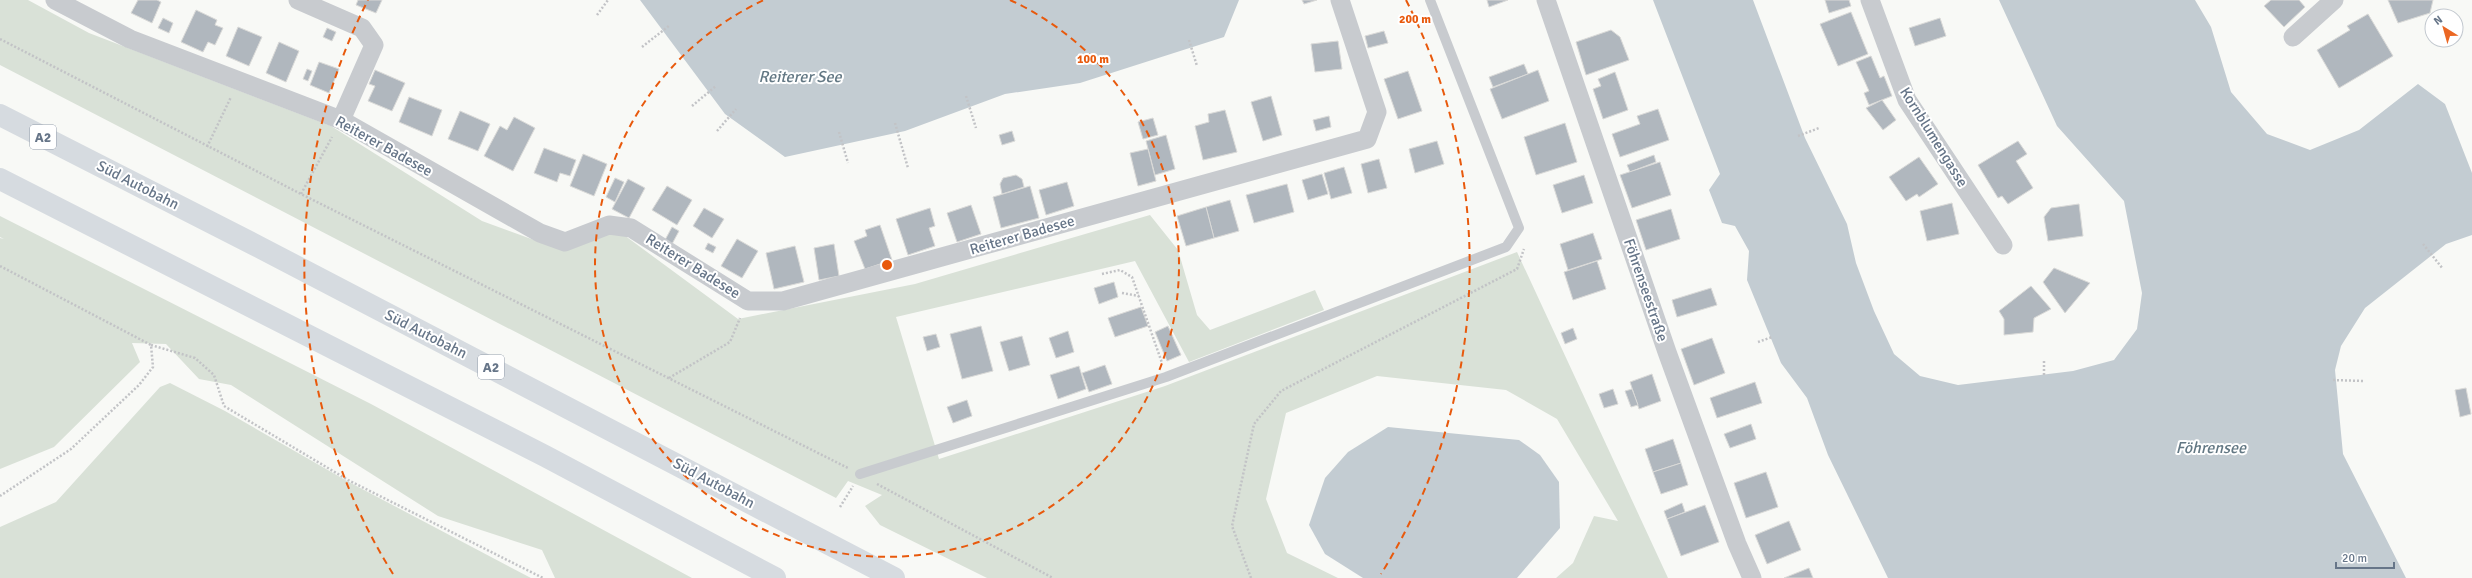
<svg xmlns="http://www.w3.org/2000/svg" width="2472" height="578" font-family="Signika,sans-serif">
<rect width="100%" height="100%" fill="#f8f9f6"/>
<!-- green -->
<g fill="#d9e1d7">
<polygon points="0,0 28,0 89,33 331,126 482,221 559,249 606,231 624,235 738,319 915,284 1150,215 1178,250 1197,315 1210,330 1315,290 1324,310 1189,362 1135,261 896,317 939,459 1165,386 1517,252 1668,578 1556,578 1573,563 1594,516 1618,521 1557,419 1506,390 1377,376 1286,413 1266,499 1287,553 1338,578 987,578 880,525 865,506 882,495 848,481 836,498 0,65"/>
<polygon points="0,216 371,404 692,578 555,578 542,550 438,516 231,385 199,379 166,344 132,343 140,362 54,447 0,469 0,238 4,239 0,237"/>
<polygon points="170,383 225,411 347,481 531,578 0,578 0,527 56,502 160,387"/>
</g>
<!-- water -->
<g fill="#c3ccd2">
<polygon points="637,0 1239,0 1224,37 1080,83 1005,94 905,131 785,157 725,114 640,0"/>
<polygon points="1653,0 1753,0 1805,138 1847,224 1856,263 1874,311 1894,354 1920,376 1958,385 2073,371 2114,360 2137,329 2142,293 2124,201 2057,126 1999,0 2195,0 2211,27 2231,92 2267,134 2310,150 2359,130 2418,84 2445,104 2472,173 2472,235 2446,244 2365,308 2341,346 2335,370 2343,454 2406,578 1888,578 1828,455 1807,398 1781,363 1747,280 1749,251 1735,226 1722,223 1709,190 1720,174"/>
<polygon points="1388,427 1519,440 1540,455 1559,482 1560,528 1517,578 1363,578 1325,554 1309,525 1325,478 1348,452"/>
</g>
<!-- building -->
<g fill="#b0b7be" stroke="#dadad8">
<polygon points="138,0 157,0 161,2 152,23 131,13"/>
<polygon points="358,0 382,0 376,13 356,5"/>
<polygon points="1302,0 1317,0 1304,4"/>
<polygon points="1487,0 1508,0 1489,7"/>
<polygon points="1825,0 1849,0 1851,6 1829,13"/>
<polygon points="2271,0 2299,0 2305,7 2284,27 2264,6"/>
<polygon points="2388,0 2433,0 2430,13 2398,23"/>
<polygon points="196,10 217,20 215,25 223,28 215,45 208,42 203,52 181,42"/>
<polygon points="1851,12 1868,54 1838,66 1820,24"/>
<polygon points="2368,14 2393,56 2339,88 2317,50 2350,30 2347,26"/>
<polygon points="163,18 173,23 169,33 158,28"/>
<polygon points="1940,18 1946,36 1915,46 1909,28"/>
<polygon points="238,27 262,37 249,66 226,56"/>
<polygon points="327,28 336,32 332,41 323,37"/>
<polygon points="1611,30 1620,37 1629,60 1586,75 1576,42"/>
<polygon points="1384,31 1388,43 1368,48 1365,36"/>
<polygon points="1338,41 1342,69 1315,72 1311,44"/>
<polygon points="279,42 299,51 286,82 266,73"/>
<polygon points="1871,56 1880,78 1884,76 1892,96 1869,105 1864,93 1869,91 1856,62"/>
<polygon points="319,62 339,69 329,93 310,85"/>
<polygon points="1524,64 1528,74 1493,87 1489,77"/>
<polygon points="307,69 312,71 308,81 303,79"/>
<polygon points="375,70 405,83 392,111 368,101 375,86 369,84"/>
<polygon points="1538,70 1549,101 1502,119 1490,89"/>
<polygon points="1408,71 1422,111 1398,119 1384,79"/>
<polygon points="1615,72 1628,110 1603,119 1593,89 1601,86 1598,79"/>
<polygon points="1271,96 1282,135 1263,141 1251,102"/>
<polygon points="409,97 442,110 432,136 399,122"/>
<polygon points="1882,100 1896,120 1883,130 1866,108"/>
<polygon points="1658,109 1669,140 1620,157 1612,134 1640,124 1637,116"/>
<polygon points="1225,110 1237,152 1203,160 1195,126 1209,122 1208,114"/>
<polygon points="460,111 490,124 478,151 448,139"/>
<polygon points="1329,116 1331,127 1316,131 1313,120"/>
<polygon points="514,117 535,128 513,171 484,156 500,126 507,130"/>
<polygon points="1153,118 1158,135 1143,139 1138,122"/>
<polygon points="1565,123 1577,162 1536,175 1524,137"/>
<polygon points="1012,131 1015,141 1002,145 999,135"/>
<polygon points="1166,135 1175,169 1155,175 1146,141"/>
<polygon points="1437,141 1444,164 1415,173 1409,149"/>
<polygon points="2018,141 2027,154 2016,161 2033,188 2008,204 2002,196 1998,198 1978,165"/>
<polygon points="544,148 576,160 570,176 560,173 557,182 534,173"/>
<polygon points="1148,149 1156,181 1138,186 1130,153"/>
<polygon points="583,154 607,164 594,196 570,186"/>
<polygon points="1654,155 1656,162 1630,172 1627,165"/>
<polygon points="1919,157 1938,184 1919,197 1917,194 1906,201 1889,177"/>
<polygon points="1379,159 1387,188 1368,193 1361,164"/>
<polygon points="1660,162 1671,195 1632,208 1620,175"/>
<polygon points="1344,167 1352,193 1331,199 1324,173"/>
<polygon points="1322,174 1328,194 1308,200 1302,180"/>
<polygon points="1016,175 1022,179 1024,187 1002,194 1000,184 1003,178"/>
<polygon points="1584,175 1593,203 1562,213 1553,185"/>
<polygon points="615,178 624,182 615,202 606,197"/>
<polygon points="628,179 645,188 629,218 612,209"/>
<polygon points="1067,182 1074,206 1046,215 1039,190"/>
<polygon points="1287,184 1294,212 1254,223 1246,195"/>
<polygon points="667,186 692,200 677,225 652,210"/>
<polygon points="1030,186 1039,218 1001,228 993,197"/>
<polygon points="1230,200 1239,231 1214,238 1206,207"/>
<polygon points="1952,203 1959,234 1927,241 1920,211"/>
<polygon points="2079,204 2083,236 2048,241 2044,217 2051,208"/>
<polygon points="971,205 981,234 957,242 947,213"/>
<polygon points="1206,207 1214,238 1186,246 1177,216"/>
<polygon points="704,208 724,219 712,238 693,226"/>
<polygon points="930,208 935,226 929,228 935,246 908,255 896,219"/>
<polygon points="1671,209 1680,239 1646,250 1636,220"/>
<polygon points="880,225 892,260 865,269 854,241 867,236 865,230"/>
<polygon points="672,227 679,231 672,244 665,240"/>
<polygon points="1593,233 1602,259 1568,270 1560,244"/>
<polygon points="737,239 758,251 742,278 721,266"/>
<polygon points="708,243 716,247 713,253 705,249"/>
<polygon points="834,244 839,276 819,280 814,248"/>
<polygon points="795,246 804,282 774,289 766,253"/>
<polygon points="1597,261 1606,289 1573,300 1564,272"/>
<polygon points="2054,268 2090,283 2065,313 2043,282"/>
<polygon points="1114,282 1118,297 1099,304 1094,288"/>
<polygon points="2031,286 2051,309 2034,318 2033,332 2004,335 2004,319 1999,311"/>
<polygon points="1711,288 1717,305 1677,317 1672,300"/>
<polygon points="1141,307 1148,326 1115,337 1108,318"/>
<polygon points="981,326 993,371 962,379 950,334"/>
<polygon points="1168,326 1181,355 1167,361 1155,332"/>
<polygon points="1573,328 1577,339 1565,344 1561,333"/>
<polygon points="1068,331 1074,352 1056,358 1049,338"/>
<polygon points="936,334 940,347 927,351 923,337"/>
<polygon points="1022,336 1030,365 1009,371 1000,342"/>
<polygon points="1712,338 1725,373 1694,385 1681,349"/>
<polygon points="1105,365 1112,384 1089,392 1082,373"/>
<polygon points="1079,366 1086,389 1058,399 1050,375"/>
<polygon points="1652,374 1661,401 1639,409 1630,382"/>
<polygon points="1755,382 1762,403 1717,418 1710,398"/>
<polygon points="2466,388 2471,414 2460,417 2455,390"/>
<polygon points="1613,389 1618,404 1604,408 1599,394"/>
<polygon points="1632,389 1638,405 1631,407 1625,391"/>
<polygon points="967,400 972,416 953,423 947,407"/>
<polygon points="1751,424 1756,439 1730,448 1724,434"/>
<polygon points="1673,439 1681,463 1653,472 1645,449"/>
<polygon points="1681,463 1688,485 1661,494 1653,472"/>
<polygon points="1766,472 1778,507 1746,518 1734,483"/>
<polygon points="1682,503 1685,512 1667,519 1664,511"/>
<polygon points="1705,505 1719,542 1681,556 1667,519"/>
<polygon points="1789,521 1801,550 1767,564 1755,535"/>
<polygon points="1809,568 1813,578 1784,578"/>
</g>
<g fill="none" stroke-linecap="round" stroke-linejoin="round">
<!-- path -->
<g stroke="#c2c3c6" stroke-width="2.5" stroke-dasharray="2 2" stroke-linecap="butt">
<polyline points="597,15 608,0"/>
<polyline points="0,39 301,194 848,468"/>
<polyline points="1189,40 1197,66"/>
<polyline points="642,47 670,25"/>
<polyline points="966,96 976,128"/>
<polyline points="692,106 716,86"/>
<polyline points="895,123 908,168"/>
<polyline points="717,131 736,109"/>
<polyline points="839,132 848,163"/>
<polyline points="1798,136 1819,128"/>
<polyline points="207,147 231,97"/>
<polyline points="301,194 332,137"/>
<polyline points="2423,244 2443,269"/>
<polyline points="0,266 151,345 153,367 139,385 71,449 0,496"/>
<polyline points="1102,274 1120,270 1132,277 1162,363"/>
<polyline points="1122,293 1139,296"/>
<polyline points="1758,342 1772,337"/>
<polyline points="151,345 195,358 214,375 224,406 348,480 543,578"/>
<polyline points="2044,361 2044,377"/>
<polyline points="669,378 730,342 740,318"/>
<polyline points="2333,380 2363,381"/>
<polyline points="877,484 1053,578"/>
<polyline points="840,507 853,486"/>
<polyline points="1251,578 1232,526 1254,424 1281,391 1517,269 1524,249"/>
</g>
<!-- lane -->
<polyline stroke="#c8cbcf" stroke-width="10" points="860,474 1166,377 1506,247 1519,228 1430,0"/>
<!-- street -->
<g stroke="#c8cbcf" stroke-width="19">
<polyline points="55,0 130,39 341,120 540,233 565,242 609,225 631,228 748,301 783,301 1367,139 1377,112 1340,0"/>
<polyline points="298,0 362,28 374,45 341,120"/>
<polyline points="1546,0 1667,352 1737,544 1752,578"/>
<polyline points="1870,0 1907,100 2003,245"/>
<polyline points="2293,37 2334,0"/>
</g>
<!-- highway -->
<g stroke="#d6dbe0" stroke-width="22">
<polyline points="0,115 259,247 894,578"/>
<polyline points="0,179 545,456 775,578"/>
</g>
</g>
<!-- distance rings -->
<g fill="none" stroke="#e8590c" stroke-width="2" stroke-dasharray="7 5">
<path d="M1010 0A292 292 0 1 1 764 0"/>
<path d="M393 574A583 583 0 0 1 368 0M1406 0A583 583 0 0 1 1381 574"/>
</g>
<g text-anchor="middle" stroke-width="4" stroke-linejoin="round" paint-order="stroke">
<!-- shield labels -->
<g fill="#fff" stroke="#949eac" stroke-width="1">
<rect x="30" y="125" width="26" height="24" rx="3"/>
<rect x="478" y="355" width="26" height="24" rx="3"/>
</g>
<g font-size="14" font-weight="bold" fill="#667588">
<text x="43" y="142">A2</text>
<text x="491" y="372">A2</text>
</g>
<!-- street labels -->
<g font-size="15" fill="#667588" stroke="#fff">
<text transform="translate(1934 137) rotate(58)" y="5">Kornblumengasse</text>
<text transform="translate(384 146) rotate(29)" y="5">Reiterer Badesee</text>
<text transform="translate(138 185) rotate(27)" y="5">Süd Autobahn</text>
<text transform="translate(1022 235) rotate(-16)" y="5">Reiterer Badesee</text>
<text transform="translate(693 266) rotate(32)" y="5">Reiterer Badesee</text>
<text transform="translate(1646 290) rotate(71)" y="5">Föhrenseestraße</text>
<text transform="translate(426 334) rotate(27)" y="5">Süd Autobahn</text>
<text transform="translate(714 483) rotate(28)" y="5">Süd Autobahn</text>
</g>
<!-- water labels -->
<g font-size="16" font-style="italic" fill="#627783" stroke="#fff">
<text x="800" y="82">Reiterer See</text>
<text x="2211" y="453">Föhrensee</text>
</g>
</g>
<circle cx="887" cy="265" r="6" fill="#e8590c" stroke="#fff" stroke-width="2"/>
<g font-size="12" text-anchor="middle" font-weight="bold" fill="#e8590c" stroke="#fff" stroke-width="4" stroke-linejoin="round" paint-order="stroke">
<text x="1415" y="23">200 m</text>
<text x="1093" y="63">100 m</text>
</g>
<!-- north arrow -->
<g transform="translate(2444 28) rotate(323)"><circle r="19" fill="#ffffff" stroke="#c2c8cf"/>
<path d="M0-3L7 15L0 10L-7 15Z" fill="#eb6723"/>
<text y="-6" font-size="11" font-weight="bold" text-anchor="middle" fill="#667588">N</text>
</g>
<!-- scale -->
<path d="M2336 562v6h58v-6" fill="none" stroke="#667588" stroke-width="2"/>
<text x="2342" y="562" font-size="12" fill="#667588" stroke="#ffffff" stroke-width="3" paint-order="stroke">20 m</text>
</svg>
